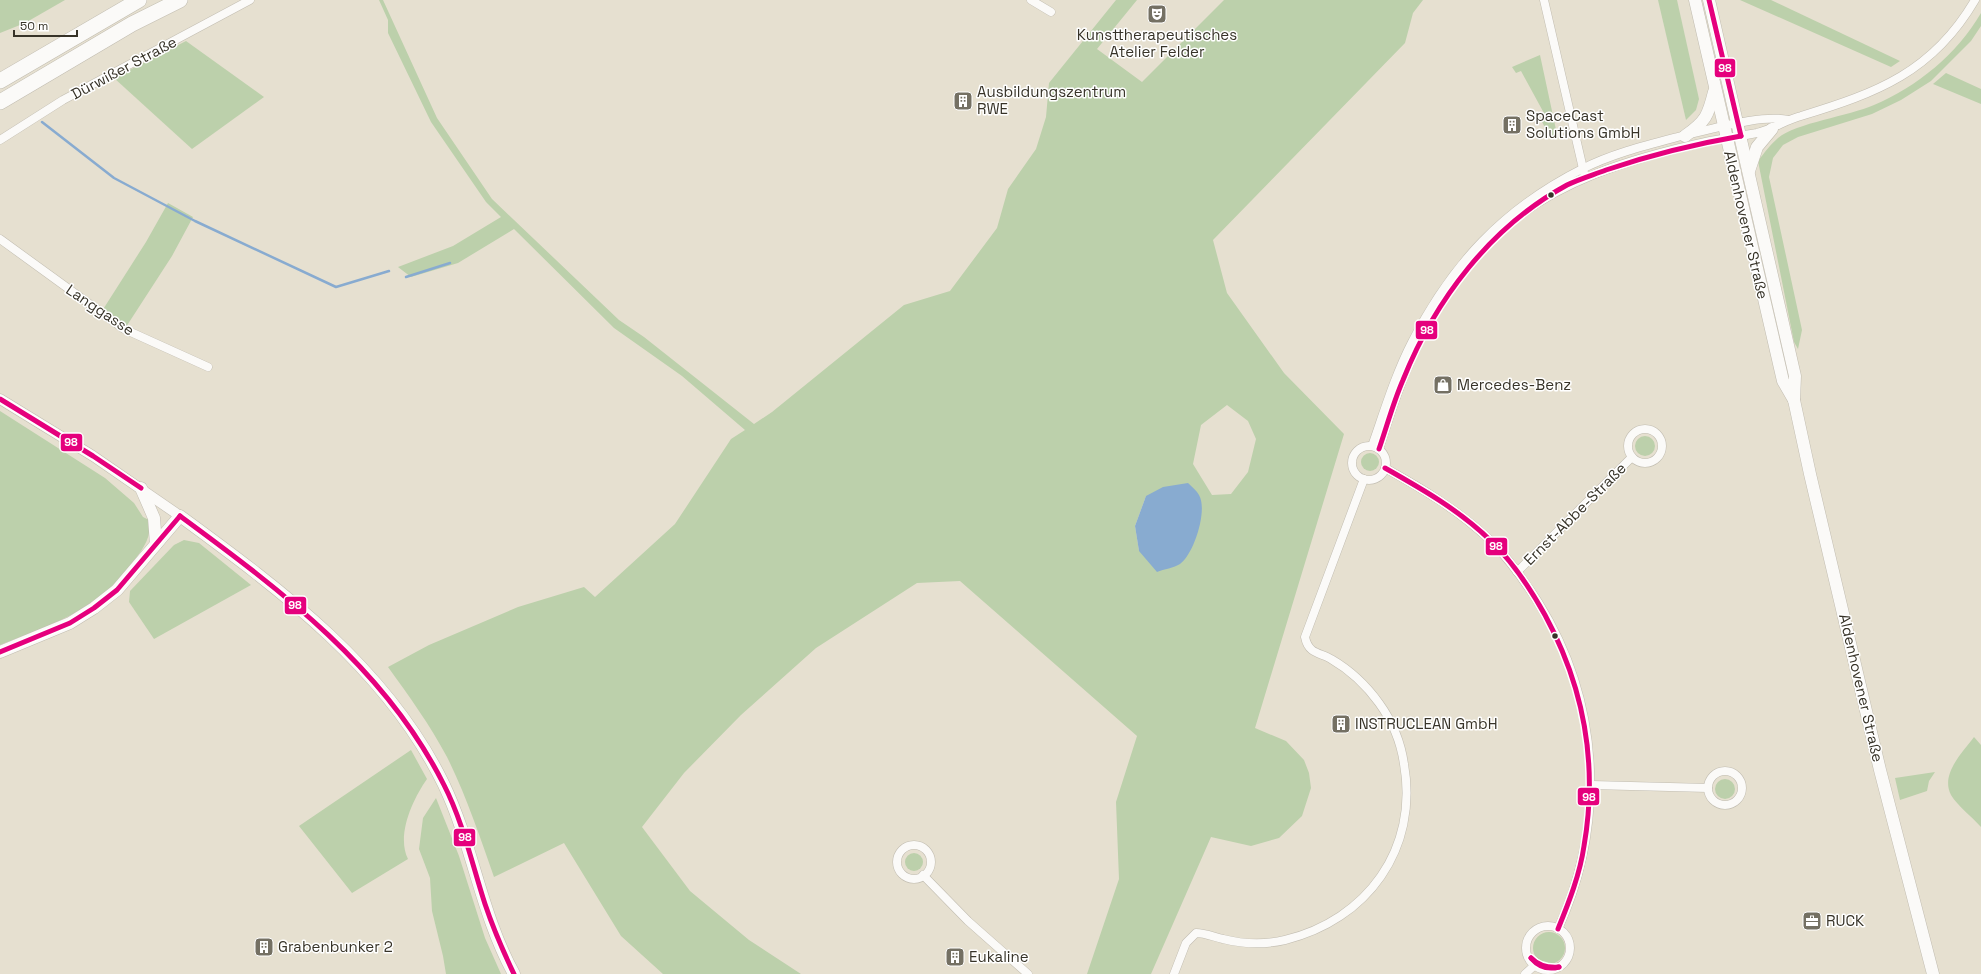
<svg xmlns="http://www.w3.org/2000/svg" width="1981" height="974" font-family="'Space Grotesk',sans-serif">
<rect width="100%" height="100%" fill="#e6e0d0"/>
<!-- green -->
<g fill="#bcd0ab" fill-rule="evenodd">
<polygon points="0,0 65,0 25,23 0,33"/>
<path d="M379,0H383L437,118L492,199L619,320L644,337L754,424L772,412L904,305L950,291L997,228L1008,189L1036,149L1046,117L1049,83L1116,0H1137L1097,49L1142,82L1224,0H1423L1413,13L1405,43L1213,240L1227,293L1284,373L1344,434L1255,728L1286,741L1304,760L1309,773L1311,788L1302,816L1279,838L1251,846L1211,837L1151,974H1087L1119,879L1116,802L1137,736L960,581L917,583L816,648L741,715L684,773L642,827L690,891L749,940L801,974H663L621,936L564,843L494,877C480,837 466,795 447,757C430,725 409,696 388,667L429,645L518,607L584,587L595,597L675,524L731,439L745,430L682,376L614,328L514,229L458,263L411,277L398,267L453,246L501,217L486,202L431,122L388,33V20ZM1227,405L1248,421L1256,439L1248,472L1231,494L1212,495L1193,464L1201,425ZM1146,496L1139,551L1135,526Z"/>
<polygon points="1658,0 1677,0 1699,99 1696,110 1686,120"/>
<polygon points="1740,0 1771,0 1900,61 1891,67"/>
<path d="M1981,13V26L1971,41L1931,81L1901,100L1872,114L1798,137L1783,145L1773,158L1769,177L1802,330L1798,349L1794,342L1758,161C1764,153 1771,144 1778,138C1796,123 1849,116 1874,105C1917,87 1957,54 1981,13Z"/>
<polygon points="186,41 264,97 192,149 114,78"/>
<polygon points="1540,55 1558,139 1550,137 1540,118 1545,115 1521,71 1516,73 1512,67"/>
<polygon points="1946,73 1981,89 1981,104 1933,84"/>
<polygon points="168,203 193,217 172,256 126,327 102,311 146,242"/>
<path d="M0,411L105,478L134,503L143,517L149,520C152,538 143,549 132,563C126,571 120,579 112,586C81,616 40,629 0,645Z"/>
<circle cx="1645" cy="446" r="10"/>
<circle cx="1370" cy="462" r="9"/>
<polygon points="184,540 199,543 251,585 154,639 129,602 130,591 174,545"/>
<path d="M1974,737L1981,745V827C1973,818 1957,805 1951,795C1940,774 1963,752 1974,737Z"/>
<path d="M411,750L427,779C413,799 396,835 408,859L352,893L299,826Z"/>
<polygon points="1935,772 1929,781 1927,791 1900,800 1895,778"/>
<circle cx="1725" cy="789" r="10"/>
<polygon points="436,798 459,856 485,938 501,974 446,974 443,956 432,911 430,878 419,849 423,818"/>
<circle cx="914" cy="862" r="9"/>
<circle cx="1549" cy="948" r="16"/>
</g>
<!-- water -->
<path fill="#88abd0" d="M1188,483C1192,487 1197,491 1199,495C1208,510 1194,554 1180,564C1174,568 1164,569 1157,572L1139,551L1135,526L1146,496L1163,487Z"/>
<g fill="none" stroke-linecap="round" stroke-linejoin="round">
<!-- stream -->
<g stroke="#88abd0" stroke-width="2.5">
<polyline points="42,122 114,178 195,221 336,287 389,271"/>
<polyline points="406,277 450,263"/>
</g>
<defs>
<g id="minor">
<polyline points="1031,0 1051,12"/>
<polyline points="1544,0 1584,173"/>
<polyline points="0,140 63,100 250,0"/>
<polyline points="0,239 124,329 208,367"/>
<circle cx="1645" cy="446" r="17"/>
<path d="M1372,446C1384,412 1395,375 1412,342C1452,264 1503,209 1582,169C1613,153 1651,144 1685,135C1713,129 1762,114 1788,120"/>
<circle cx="1369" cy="463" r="17"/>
<path d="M1379,449C1387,424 1395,398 1405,374C1423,328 1458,272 1494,237C1552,181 1632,158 1710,141C1725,138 1741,136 1757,133C1773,129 1786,120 1801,116C1877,93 1933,72 1975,0"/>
<path d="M1385,468C1423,489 1458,510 1490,540C1508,558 1524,580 1538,602C1600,701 1607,822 1558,929"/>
<polyline points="1517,572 1632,457"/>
<circle cx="1725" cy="788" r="17"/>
<polyline points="1592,785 1708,788"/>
<circle cx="914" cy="862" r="17"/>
<polyline points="923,875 968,921 1028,974"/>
<circle cx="1548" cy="948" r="22"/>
<path d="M1174,974L1186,943L1196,933C1205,933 1214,937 1223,939C1243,944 1264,945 1285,940C1367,920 1419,849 1404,764C1401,743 1392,721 1379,703C1366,685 1350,670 1331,659C1325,655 1317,654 1312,650C1307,646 1306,642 1305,637L1364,479"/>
<polyline points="1525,974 1534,966"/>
</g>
<polyline id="tertiary" points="0,399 93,456 180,516"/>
<g id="secondary">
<polyline points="1695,0 1783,381 1794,400"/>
<polyline points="1709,0 1795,376 1794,400 1810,474 1880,770 1933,974"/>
<path d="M1685,136C1706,121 1708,116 1714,92"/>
<polyline points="1749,171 1757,147 1772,129"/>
<polyline points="141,488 154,518 156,544"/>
<path d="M0,652L70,623L94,608L117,590L180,516C281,590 388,669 444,785C473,846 481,914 514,974"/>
</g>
<g id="motorway">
<polyline points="0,81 139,0"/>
<polyline points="0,102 132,24 180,0"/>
</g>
</defs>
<!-- minor casing -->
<use href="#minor" stroke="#c1bcb0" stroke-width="9"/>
<!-- tertiary casing -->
<use href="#tertiary" stroke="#c1bcb0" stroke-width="11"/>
<!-- secondary casing -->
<use href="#secondary" stroke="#c1bcb0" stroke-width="13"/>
<!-- motorway casing -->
<use href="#motorway" stroke="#c1bcb0" stroke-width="16"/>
<!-- minor -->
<use href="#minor" stroke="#fbfaf8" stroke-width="8"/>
<!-- tertiary -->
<use href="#tertiary" stroke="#fbfaf8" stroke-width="10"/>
<!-- secondary -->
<use href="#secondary" stroke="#fbfaf8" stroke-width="12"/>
<!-- motorway -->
<use href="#motorway" stroke="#fbfaf8" stroke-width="15"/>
<defs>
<g id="bus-1">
<polyline points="1709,0 1741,136"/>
<polyline points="0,399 93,456 141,488"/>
<path d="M1379,449C1387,426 1393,403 1403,380C1435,300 1490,227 1567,185C1579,179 1593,175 1606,170C1650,155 1695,144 1741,136"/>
<path d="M1385,468C1422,489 1459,510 1490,540C1512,561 1530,588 1545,615C1584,687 1598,765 1584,846C1580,874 1569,902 1558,929"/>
<path d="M180,516C282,591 386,669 444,785C463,822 472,864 485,904C493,928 503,951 514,974"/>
<polyline points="0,652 70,623 94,608 117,590 180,516"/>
<path d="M1531,958C1539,966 1548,968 1559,967"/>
<path d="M1531,958C1538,966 1548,970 1559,967"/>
</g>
</defs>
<!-- bus-1 casing -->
<use href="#bus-1" stroke="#fff" stroke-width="8"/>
<!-- bus-1 -->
<use href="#bus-1" stroke="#e5007d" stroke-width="5"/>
</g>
<!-- icons -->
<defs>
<symbol id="theatre-square" viewBox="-11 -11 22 22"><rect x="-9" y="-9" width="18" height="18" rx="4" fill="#747063" stroke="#fff"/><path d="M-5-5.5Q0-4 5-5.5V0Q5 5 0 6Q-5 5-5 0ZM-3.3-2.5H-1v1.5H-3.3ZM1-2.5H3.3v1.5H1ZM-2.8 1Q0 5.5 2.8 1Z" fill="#fff"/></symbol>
<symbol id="building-square" viewBox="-11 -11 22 22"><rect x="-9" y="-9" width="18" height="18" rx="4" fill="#747063" stroke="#fff"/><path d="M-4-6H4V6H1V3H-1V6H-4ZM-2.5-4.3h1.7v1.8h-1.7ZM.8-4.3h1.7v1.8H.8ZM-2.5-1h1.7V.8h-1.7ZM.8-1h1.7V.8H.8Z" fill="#fff"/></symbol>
<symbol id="shop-square" viewBox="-11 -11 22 22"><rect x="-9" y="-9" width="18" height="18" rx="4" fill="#747063" stroke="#fff"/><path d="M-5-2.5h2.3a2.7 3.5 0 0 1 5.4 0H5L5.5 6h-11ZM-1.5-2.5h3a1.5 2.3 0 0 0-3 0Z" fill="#fff"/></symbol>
<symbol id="office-square" viewBox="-11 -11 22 22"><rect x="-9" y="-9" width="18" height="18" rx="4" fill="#747063" stroke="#fff"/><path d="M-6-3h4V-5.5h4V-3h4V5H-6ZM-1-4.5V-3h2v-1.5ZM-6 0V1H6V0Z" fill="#fff"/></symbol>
</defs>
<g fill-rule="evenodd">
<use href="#theatre-square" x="1146" y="3" width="22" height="22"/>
<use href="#building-square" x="952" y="90" width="22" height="22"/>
<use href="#building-square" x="1501" y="114" width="22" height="22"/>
<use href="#shop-square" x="1432" y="374" width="22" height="22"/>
<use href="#building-square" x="1330" y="713" width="22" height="22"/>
<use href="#office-square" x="1801" y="910" width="22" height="22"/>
<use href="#building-square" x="253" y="936" width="22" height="22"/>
<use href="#building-square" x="944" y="946" width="22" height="22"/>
</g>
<!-- markers -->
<g fill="#373328" stroke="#fff" stroke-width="1.5">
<circle cx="1551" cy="195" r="3.5"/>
<circle cx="1555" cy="636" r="3.5"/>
</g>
<g text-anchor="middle" stroke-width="3" stroke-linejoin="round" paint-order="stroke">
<!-- poi labels -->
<g font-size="15" fill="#373328" stroke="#fff" text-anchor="start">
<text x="1157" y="40" text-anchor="middle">Kunsttherapeutisches<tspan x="1157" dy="17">Atelier Felder</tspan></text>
<text x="977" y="97">Ausbildungszentrum<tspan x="977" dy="17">RWE</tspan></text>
<text x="1526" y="121">SpaceCast<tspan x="1526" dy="17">Solutions GmbH</tspan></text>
<text x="1457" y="390">Mercedes-Benz</text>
<text x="1355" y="729">INSTRUCLEAN GmbH</text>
<text x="1826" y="926">RUCK</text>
<text x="278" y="952">Grabenbunker 2</text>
<text x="969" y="962">Eukaline</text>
</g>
<!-- street labels -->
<g font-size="15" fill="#373328" stroke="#fff">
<text transform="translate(124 68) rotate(-28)" y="5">Dürwißer Straße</text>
<text transform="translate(1746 225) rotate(77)" y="5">Aldenhovener Straße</text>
<text transform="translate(100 310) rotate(34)" y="5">Langgasse</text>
<text transform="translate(1575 514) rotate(-45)" y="5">Ernst-Abbe-Straße</text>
<text transform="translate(1861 688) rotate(77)" y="5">Aldenhovener Straße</text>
</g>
</g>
<g stroke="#fff" stroke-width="1.5">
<rect x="1714" y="58" width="22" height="20" rx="4" fill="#e5007d"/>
<rect x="1415" y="320" width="23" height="20" rx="4" fill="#e5007d"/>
<rect x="60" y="433" width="23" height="19" rx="4" fill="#e5007d"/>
<rect x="1485" y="537" width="23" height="19" rx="4" fill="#e5007d"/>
<rect x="284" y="596" width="23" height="19" rx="4" fill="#e5007d"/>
<rect x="1577" y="787" width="23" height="19" rx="4" fill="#e5007d"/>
<rect x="453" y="828" width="23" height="19" rx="4" fill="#e5007d"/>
</g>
<g font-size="11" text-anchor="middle" font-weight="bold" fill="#fff">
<text x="1725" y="72">98</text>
<text x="1427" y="334">98</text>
<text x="71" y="446">98</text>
<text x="1496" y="550">98</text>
<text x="295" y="609">98</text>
<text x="1589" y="801">98</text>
<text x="465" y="841">98</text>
</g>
<!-- scale -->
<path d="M14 30v6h63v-6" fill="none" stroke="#373328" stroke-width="2"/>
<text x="20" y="30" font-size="12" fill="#373328" stroke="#ffffff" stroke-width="3" paint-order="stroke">50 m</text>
</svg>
